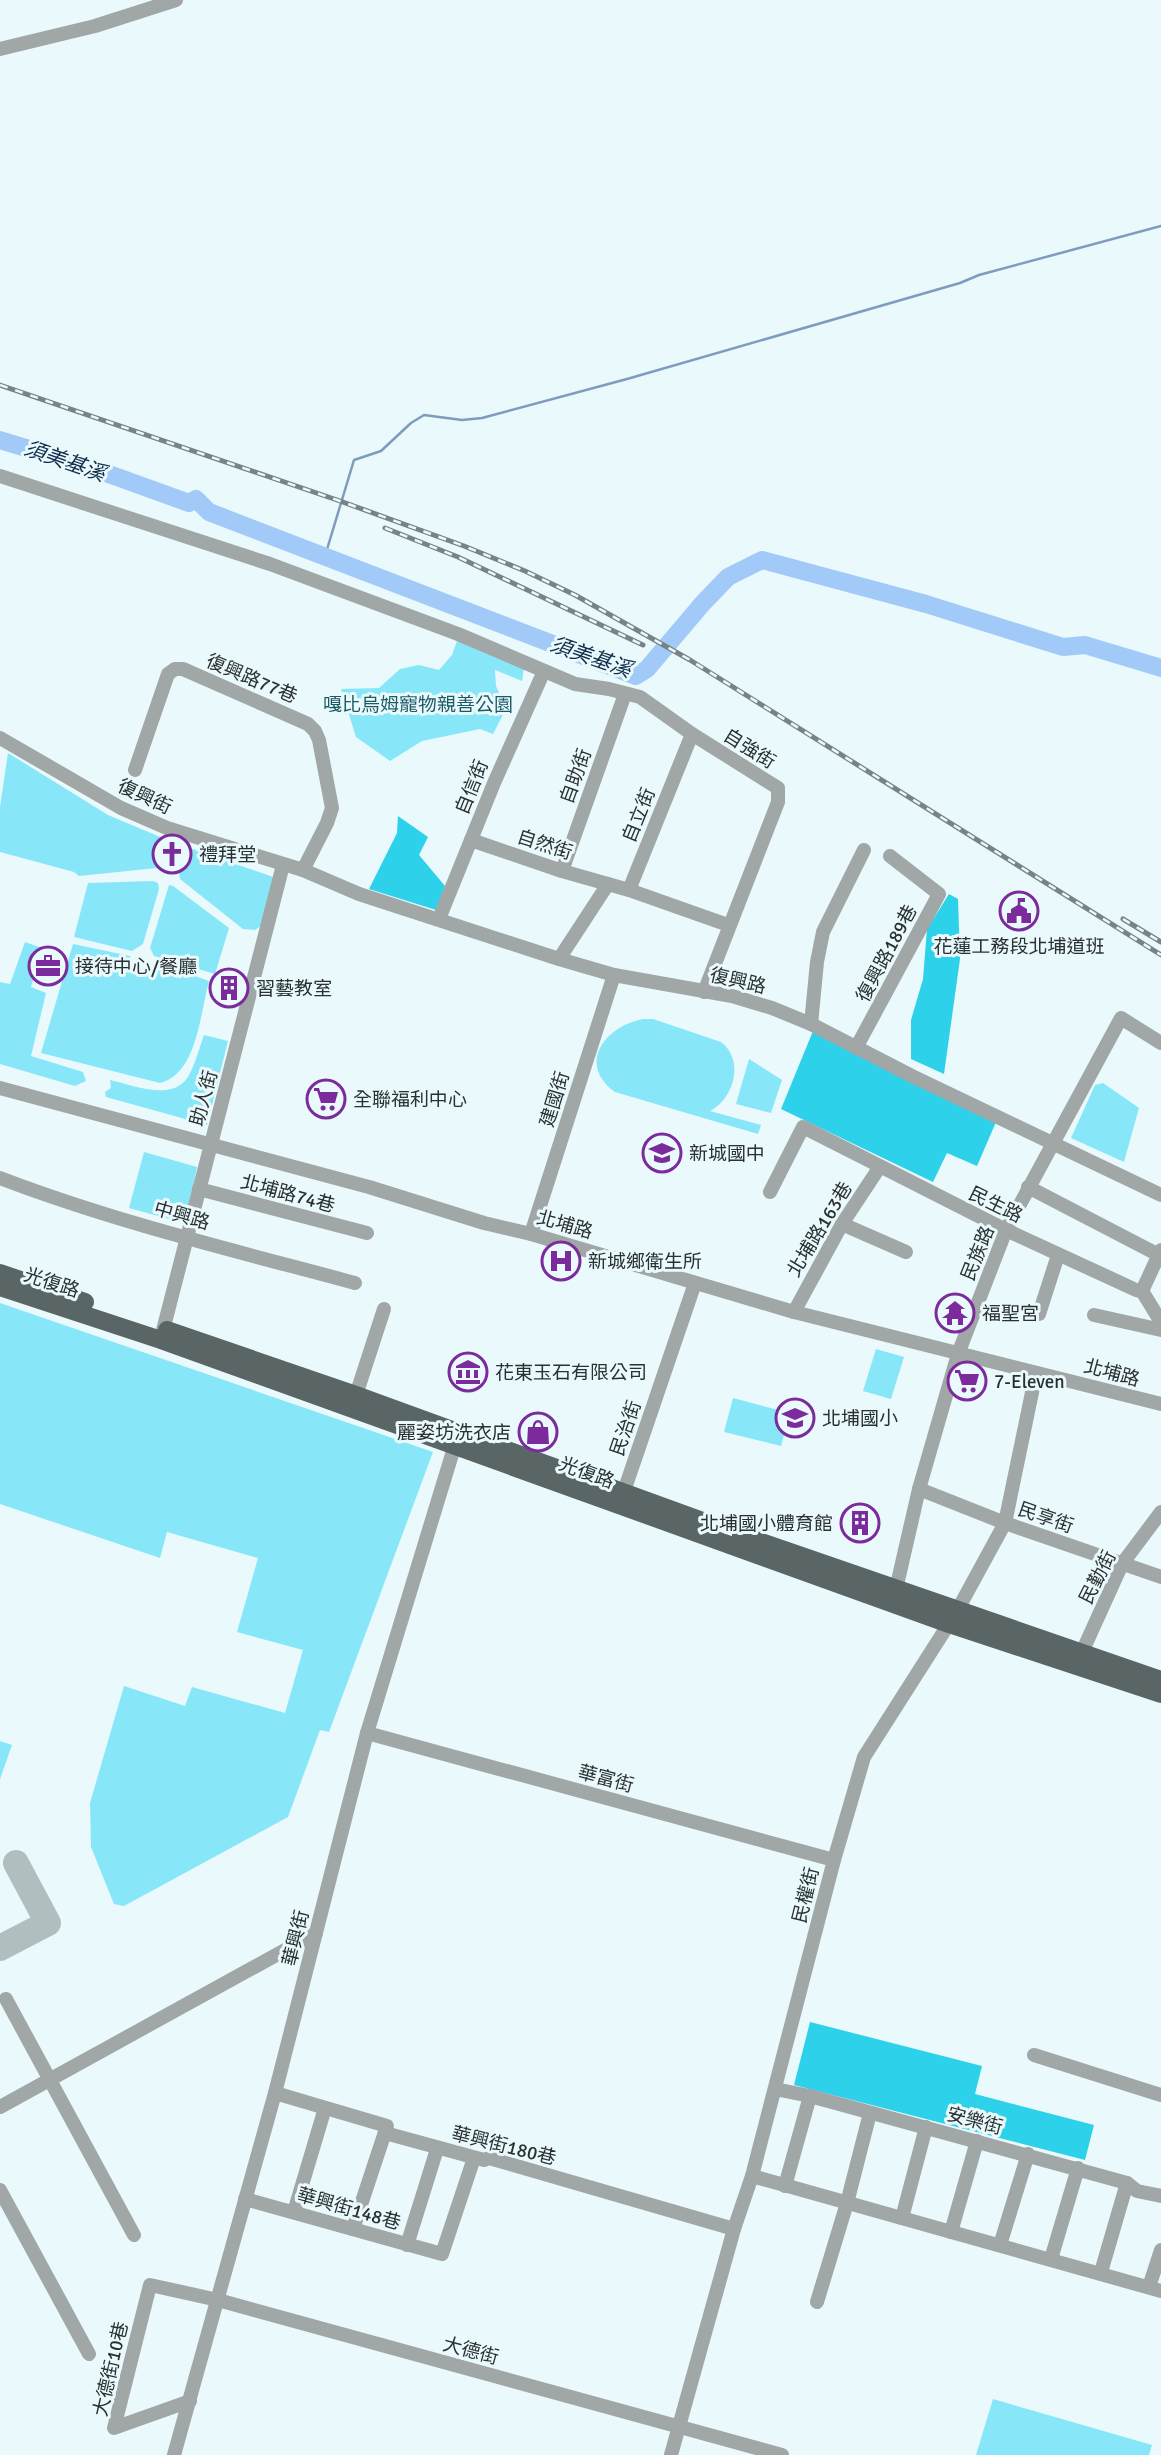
<svg xmlns="http://www.w3.org/2000/svg" width="1161" height="2455" font-family="Signika,'Noto Sans TC',sans-serif">
<rect width="100%" height="100%" fill="#e9f9fc"/>
<!-- green -->
<g fill="#87e7f9">
<polygon points="457,641 524,668 522,681 495,670 496,686 506,709 493,734 480,729 422,741 390,761 356,737 341,689 379,688 400,669 419,665 439,670 452,655"/>
<polygon points="8,753 108,815 165,839 157,868 79,876 74,872 0,852 0,807"/>
<polygon points="187,847 276,878 262,925 255,930 243,929 180,879 179,871"/>
<polygon points="153,881 158,883 159,889 143,944 132,951 74,937 88,883"/>
<polygon points="169,885 173,886 229,928 215,974 154,956 150,948"/>
<polygon points="25,942 42,948 31,987 46,993 31,1056 83,1072 86,1081 75,1086 0,1064 0,982 10,984"/>
<path d="M73,944L130,956L134,969L148,968L156,962L209,981C200,1014 197,1074 160,1083L41,1053Z"/>
<path d="M643,1019H653L721,1042C745,1060 734,1099 710,1111L761,1125L758,1134L615,1092C576,1063 606,1026 643,1019Z"/>
<path d="M204,1035L228,1041L207,1125L106,1097L105,1092L111,1088L110,1080C132,1085 172,1102 188,1077C195,1065 199,1049 204,1035Z"/>
<polygon points="749,1059 782,1080 771,1113 736,1104"/>
<polygon points="1103,1083 1139,1108 1124,1162 1071,1138 1095,1085"/>
<polygon points="144,1152 197,1167 187,1217 180,1222 129,1208"/>
<polygon points="0,1303 433,1452 329,1732 320,1730 288,1817 124,1906 114,1904 91,1847 90,1803 124,1686 185,1706 192,1687 285,1713 303,1650 237,1632 258,1558 167,1532 160,1558 0,1504"/>
<polygon points="876,1349 904,1357 891,1399 863,1391"/>
<polygon points="733,1398 790,1413 781,1446 724,1432"/>
<polygon points="0,1741 12,1745 0,1779"/>
<polygon points="993,2399 1152,2445 1149,2455 976,2455"/>
</g>
<!-- forest -->
<g fill="#2ed1ea">
<polygon points="398,816 428,837 419,855 445,886 436,910 369,889 397,833"/>
<polygon points="949,894 958,899 960,959 944,1074 911,1059 911,1020 923,979 927,929"/>
<polygon points="813,1031 996,1122 977,1166 947,1153 933,1182 781,1109"/>
<polygon points="810,2022 982,2066 975,2094 1094,2125 1085,2160 794,2085"/>
</g>
<g fill="none" stroke-linecap="round" stroke-linejoin="round">
<!-- stream -->
<polyline stroke="#7e9cbd" stroke-width="2.5" points="325,556 354,460 381,451 411,423 424,415 462,420 482,418 627,379 960,283 979,275 1161,226"/>
<!-- river -->
<polyline stroke="#a2caf8" stroke-width="18" points="0,440 95,469 189,503 196,499 209,512 636,676 647,669 703,603 728,577 762,560 926,604 1063,647 1085,645 1161,668"/>
<!-- taxiway -->
<polyline stroke="#b1bec0" stroke-width="26" points="0,1948 48,1923 16,1863"/>
<!-- minor -->
<g stroke="#a0a7a6" stroke-width="14">
<polyline points="0,49 95,26 176,0"/>
<polyline points="0,476 270,564 458,634 575,684 609,689 640,697 692,734 778,788 778,802 704,992"/>
<polyline points="0,738 121,808 167,828 303,870 359,894 559,959 614,975 732,996 772,1008 811,1024 912,1076 1161,1195"/>
<polyline points="135,770 168,674 175,669 183,669 308,724 315,731 319,740 332,808 327,823 303,870"/>
<polyline points="471,840 562,871 629,890 692,734"/>
<polyline points="562,871 625,694"/>
<polyline points="629,890 728,925"/>
<polyline points="439,919 494,783 544,671"/>
<polyline points="559,959 608,884"/>
<polyline points="811,1024 817,962 823,932 864,850"/>
<polyline points="856,1048 939,894 890,856"/>
<polyline points="0,1088 369,1187 484,1223 531,1234 794,1312 1161,1404"/>
<path d="M0,1178C115,1222 236,1251 355,1283"/>
<polyline points="1028,1187 1159,1255"/>
<polyline points="199,1189 367,1233"/>
<polyline points="770,1192 803,1127 1006,1230 1136,1290 1142,1291 1161,1322"/>
<polyline points="842,1224 906,1252"/>
<polyline points="531,1234 614,975"/>
<polyline points="1142,1291 1161,1250"/>
<polyline points="794,1312 842,1224 879,1168"/>
<polyline points="1039,1314 1058,1255"/>
<polyline points="1094,1315 1161,1330"/>
<polyline points="161,1338 283,865"/>
<polyline points="356,1395 384,1309"/>
<polyline points="919,1489 1005,1523 1161,1577"/>
<polyline points="621,1500 695,1283"/>
<polyline points="894,1598 919,1489 958,1354 1006,1230 1121,1018 1161,1043"/>
<polyline points="1078,1661 1122,1564 1161,1512"/>
<polyline points="367,1733 834,1860"/>
<polyline points="6,1999 134,2235"/>
<polyline points="1034,2055 1161,2095"/>
<polyline points="775,2089 810,2096 1127,2183 1137,2191 1161,2196"/>
<polyline points="275,2093 387,2126 353,2229"/>
<polyline points="0,2107 316,1933"/>
<polyline points="385,2133 484,2160 489,2158 734,2229"/>
<polyline points="752,2176 1161,2291"/>
<polyline points="785,2186 810,2096"/>
<polyline points="0,2190 89,2354"/>
<polyline points="245,2199 442,2254 474,2158"/>
<polyline points="294,2212 325,2108"/>
<polyline points="902,2218 926,2127"/>
<polyline points="951,2232 977,2141"/>
<polyline points="407,2245 437,2149"/>
<polyline points="1000,2245 1028,2154"/>
<polyline points="1051,2259 1078,2168"/>
<polyline points="1101,2272 1127,2183"/>
<polyline points="1149,2287 1161,2250"/>
<polyline points="817,2302 847,2203 870,2113"/>
<polyline points="190,2401 114,2428 150,2285 218,2300 782,2455"/>
<polyline points="174,2455 275,2093 367,1733 457,1438"/>
<polyline points="671,2455 734,2229 752,2176 834,1860 864,1757 957,1611 1005,1523 1036,1373"/>
</g>
<!-- major -->
<g stroke="#5a6665" stroke-width="18">
<polyline points="0,1273 85,1302"/>
<polyline points="0,1287 161,1340 949,1624 1161,1694"/>
<polyline points="167,1330 356,1395 708,1523"/>
<polyline points="741,1535 1161,1680"/>
</g>
<defs>
<g id="rail">
<polyline points="0,385 340,501 464,546 525,571 575,595 690,660 1161,955"/>
<polyline points="385,528 458,557 643,645"/>
<polyline points="1123,919 1161,942"/>
</g>
</defs>
<!-- rail casing -->
<use href="#rail" stroke="#798385" stroke-width="5"/>
<!-- rail -->
<use href="#rail" stroke="#e9f9fc" stroke-width="2.5" stroke-dasharray="8" stroke-linecap="butt"/>
</g>
<!-- icons -->
<defs>
<symbol id="church-ring" viewBox="-11 -11 22 22"><circle r="9.5" fill="#e9f9fc" stroke="#7b2b9b" stroke-width="1.5"/><path d="M-1.2-6h2.4v3.5h3.3v2.4h-3.3V6h-2.4V-.1h-3.3v-2.4h3.3Z" fill="#7b2b9b"/></symbol>
<symbol id="civic-ring" viewBox="-11 -11 22 22"><circle r="9.5" fill="#e9f9fc" stroke="#7b2b9b" stroke-width="1.5"/><path d="M-.6-6.5H3V-4.5H.6V-3L4-1V1h2V6H-6V1h2V-1L-.6-3ZM-1.2 2.5V6h2.4V2.5Z" fill="#7b2b9b"/></symbol>
<symbol id="office-ring" viewBox="-11 -11 22 22"><circle r="9.5" fill="#e9f9fc" stroke="#7b2b9b" stroke-width="1.5"/><path d="M-6-3h4V-5.5h4V-3h4V5H-6ZM-1-4.5V-3h2v-1.5ZM-6 0V1H6V0Z" fill="#7b2b9b"/></symbol>
<symbol id="building-ring" viewBox="-11 -11 22 22"><circle r="9.5" fill="#e9f9fc" stroke="#7b2b9b" stroke-width="1.5"/><path d="M-4-6H4V6H1V3H-1V6H-4ZM-2.5-4.3h1.7v1.8h-1.7ZM.8-4.3h1.7v1.8H.8ZM-2.5-1h1.7V.8h-1.7ZM.8-1h1.7V.8H.8Z" fill="#7b2b9b"/></symbol>
<symbol id="supermarket-ring" viewBox="-11 -11 22 22"><circle r="9.5" fill="#e9f9fc" stroke="#7b2b9b" stroke-width="1.5"/><path d="M-6-5.5h2.5l.6 2H6L4.5 2H-2.5L-4.4-4H-6ZM-1.5 3.2a1.3 1.3 0 1 0 .1 0ZM3 3.2a1.3 1.3 0 1 0 .1 0Z" fill="#7b2b9b"/></symbol>
<symbol id="school-ring" viewBox="-11 -11 22 22"><circle r="9.5" fill="#e9f9fc" stroke="#7b2b9b" stroke-width="1.5"/><path d="M0-5L7-2L0 1L-7-2ZM-4 1L0 2.5L4 1V4Q0 6-4 4Z" fill="#7b2b9b"/></symbol>
<symbol id="hospital-ring" viewBox="-11 -11 22 22"><circle r="9.5" fill="#e9f9fc" stroke="#7b2b9b" stroke-width="1.5"/><path d="M-5-5h3v3.5h4V-5h3V5h-3V1.5h-4V5h-3Z" fill="#7b2b9b"/></symbol>
<symbol id="temple-ring" viewBox="-11 -11 22 22"><circle r="9.5" fill="#e9f9fc" stroke="#7b2b9b" stroke-width="1.5"/><path d="M0-6L5-2H3V0L6.5 2.5H4V6H1.5V3h-3V6H-4V2.5H-6.5L-3 0V-2H-5Z" fill="#7b2b9b"/></symbol>
<symbol id="museum-ring" viewBox="-11 -11 22 22"><circle r="9.5" fill="#e9f9fc" stroke="#7b2b9b" stroke-width="1.5"/><path d="M0-6L6-3V-2H-6V-3ZM-5-1h2V3h-2ZM-1-1h2V3h-2ZM3-1h2V3H3ZM-6 4H6V6H-6Z" fill="#7b2b9b"/></symbol>
<symbol id="shop-ring" viewBox="-11 -11 22 22"><circle r="9.5" fill="#e9f9fc" stroke="#7b2b9b" stroke-width="1.5"/><path d="M-5-2.5h2.3a2.7 3.5 0 0 1 5.4 0H5L5.5 6h-11ZM-1.5-2.5h3a1.5 2.3 0 0 0-3 0Z" fill="#7b2b9b"/></symbol>
</defs>
<g fill-rule="evenodd">
<use href="#church-ring" x="150" y="832" width="44" height="44"/>
<use href="#civic-ring" x="997" y="889" width="44" height="44"/>
<use href="#office-ring" x="26" y="944" width="44" height="44"/>
<use href="#building-ring" x="207" y="966" width="44" height="44"/>
<use href="#supermarket-ring" x="304" y="1077" width="44" height="44"/>
<use href="#school-ring" x="640" y="1131" width="44" height="44"/>
<use href="#hospital-ring" x="539" y="1239" width="44" height="44"/>
<use href="#temple-ring" x="933" y="1291" width="44" height="44"/>
<use href="#museum-ring" x="446" y="1350" width="44" height="44"/>
<use href="#supermarket-ring" x="945" y="1359" width="44" height="44"/>
<use href="#school-ring" x="773" y="1396" width="44" height="44"/>
<use href="#shop-ring" x="516" y="1410" width="44" height="44"/>
<use href="#building-ring" x="838" y="1501" width="44" height="44"/>
</g>
<g text-anchor="middle" stroke-width="6" stroke-linejoin="round" paint-order="stroke">
<!-- street labels -->
<g font-size="19" fill="#2b3132" stroke="#e9f9fc">
<text transform="translate(252 678) rotate(23)" y="7">復興路77巷</text>
<text transform="translate(750 748) rotate(32)" y="7">自強街</text>
<text transform="translate(575 776) rotate(-70)" y="7">自助街</text>
<text transform="translate(471 787) rotate(-68)" y="7">自信街</text>
<text transform="translate(145 796) rotate(25)" y="7">復興街</text>
<text transform="translate(638 815) rotate(-68)" y="7">自立街</text>
<text transform="translate(545 844) rotate(18)" y="7">自然街</text>
<text transform="translate(886 953) rotate(-62)" y="7">復興路189巷</text>
<text transform="translate(738 980) rotate(13)" y="7">復興路</text>
<text transform="translate(203 1098) rotate(-75)" y="7">助人街</text>
<text transform="translate(554 1099) rotate(-73)" y="7">建國街</text>
<text transform="translate(288 1193) rotate(15)" y="7">北埔路74巷</text>
<text transform="translate(996 1204) rotate(26)" y="7">民生路</text>
<text transform="translate(182 1215) rotate(16)" y="7">中興路</text>
<text transform="translate(565 1224) rotate(16)" y="7">北埔路</text>
<text transform="translate(819 1229) rotate(-59)" y="7">北埔路163巷</text>
<text transform="translate(977 1253) rotate(-68)" y="7">民族路</text>
<text transform="translate(52 1282) rotate(18)" y="7">光復路</text>
<text transform="translate(1112 1372) rotate(15)" y="7">北埔路</text>
<text transform="translate(625 1428) rotate(-71)" y="7">民治街</text>
<text transform="translate(587 1472) rotate(20)" y="7">光復路</text>
<text transform="translate(1046 1517) rotate(19)" y="7">民享街</text>
<text transform="translate(1097 1577) rotate(-63)" y="7">民勤街</text>
<text transform="translate(606 1778) rotate(15)" y="7">華富街</text>
<text transform="translate(805 1895) rotate(-76)" y="7">民權街</text>
<text transform="translate(295 1938) rotate(-76)" y="7">華興街</text>
<text transform="translate(975 2120) rotate(15)" y="7">安樂街</text>
<text transform="translate(504 2145) rotate(14)" y="7">華興街180巷</text>
<text transform="translate(349 2208) rotate(16)" y="7">華興街148巷</text>
<text transform="translate(471 2350) rotate(15)" y="7">大德街</text>
<text transform="translate(110 2369) rotate(-77)" y="7">大德街10巷</text>
</g>
<!-- park labels -->
<g font-size="19" fill="#1c5a64" stroke="#e9f9fc">
<text x="418" y="711">嘎比烏姆寵物親善公園</text>
</g>
<!-- poi labels -->
<g font-size="19" fill="#2b3132" stroke="#e9f9fc" text-anchor="start">
<text x="199" y="861">禮拜堂</text>
<text x="1019" y="953" text-anchor="middle">花蓮工務段北埔道班</text>
<text x="75" y="973">接待中心/餐廳</text>
<text x="256" y="995">習藝教室</text>
<text x="353" y="1106">全聯福利中心</text>
<text x="689" y="1160">新城國中</text>
<text x="588" y="1268">新城鄉衛生所</text>
<text x="982" y="1320">福聖宮</text>
<text x="495" y="1379">花東玉石有限公司</text>
<text x="994" y="1388">7-Eleven</text>
<text x="822" y="1425">北埔國小</text>
<text x="511" y="1439" text-anchor="end">麗姿坊洗衣店</text>
<text x="833" y="1530" text-anchor="end">北埔國小體育館</text>
</g>
<!-- water labels -->
<g font-size="21" font-style="italic" fill="#112d4b" stroke="#e9f9fc">
<text transform="translate(65 461) rotate(19)" y="7">須美基溪</text>
<text transform="translate(591 657) rotate(19)" y="7">須美基溪</text>
</g>
</g>
</svg>
